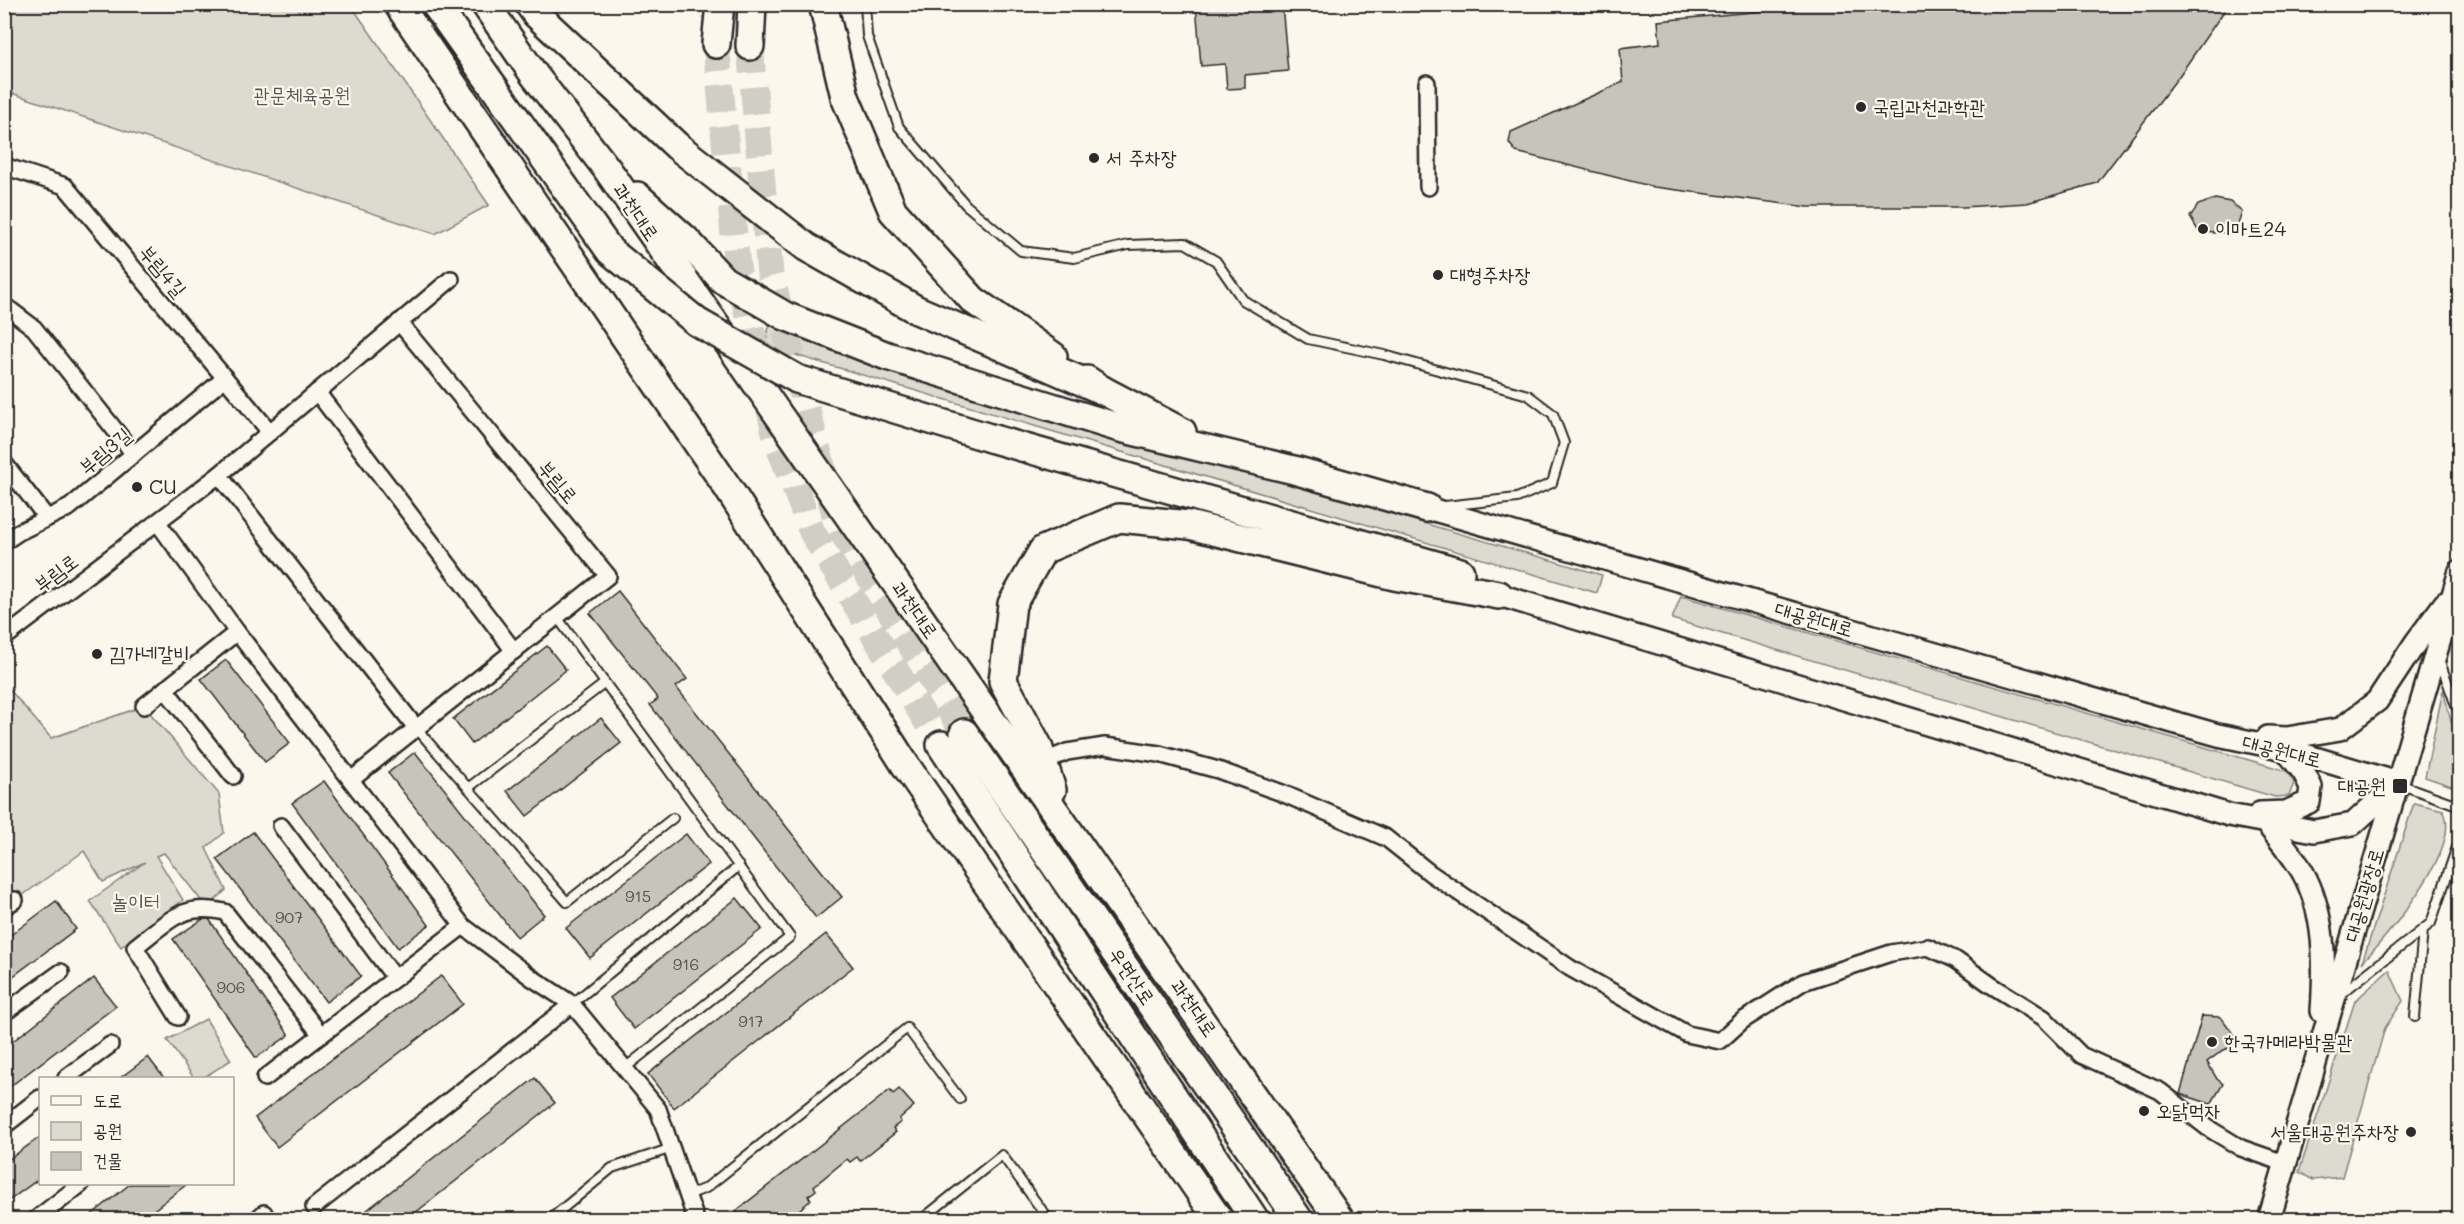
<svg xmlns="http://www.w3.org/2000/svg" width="2464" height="1224" font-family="Mali,'Poor Story',sans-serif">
<rect width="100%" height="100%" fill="#fbf7ec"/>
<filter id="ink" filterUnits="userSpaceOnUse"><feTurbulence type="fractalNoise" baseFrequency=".0167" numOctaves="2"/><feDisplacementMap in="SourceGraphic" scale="12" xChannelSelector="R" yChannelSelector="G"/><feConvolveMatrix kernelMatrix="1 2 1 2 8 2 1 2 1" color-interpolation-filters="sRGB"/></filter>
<g filter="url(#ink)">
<!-- green -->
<g fill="#dddad0" stroke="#84827e" stroke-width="1.5">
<polygon points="5,4 351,5 489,205 435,234 5,91"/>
<polygon points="770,322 1196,457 1602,575 1597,593 765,346"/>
<polygon points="1681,596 2287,771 2294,783 2289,796 2275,797 1672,619"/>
<polygon points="4,683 51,738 144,706 219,794 224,833 206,848 226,890 207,908 164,853 156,856 183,900 121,947 90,901 145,862 103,882 84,851 5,908"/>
<path d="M2443,690C2451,721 2460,749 2459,781L2451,786L2425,777Z"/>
<path d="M2414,803L2443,810C2464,847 2387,936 2362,963Z"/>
<polygon points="2389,970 2403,1001 2385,1028 2342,1177 2313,1180 2299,1172 2355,1001"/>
<polygon points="206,1019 231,1060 203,1078 194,1078 167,1040"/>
</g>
<!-- building -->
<g fill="#c7c4bc" stroke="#2b2b2b" stroke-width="1.5">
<polygon points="1196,4 1282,4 1288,71 1245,75 1245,88 1227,89 1225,64 1201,66"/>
<polygon points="1836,4 2229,4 2179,76 2097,183 2027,203 1963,207 1808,207 1654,187 1516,152 1509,143 1511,132 1623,82 1620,48 1660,43 1658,21"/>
<polygon points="2215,199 2230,202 2242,212 2237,228 2219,233 2199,232 2190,217 2198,205"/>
<polygon points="618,591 687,679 676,687 842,897 816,918 650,705 658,699 590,613"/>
<polygon points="547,646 566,670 472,744 453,719"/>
<polygon points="226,660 290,743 265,762 201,679"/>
<polygon points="601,718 621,743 527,816 507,791"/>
<polygon points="415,752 544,915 517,937 388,773"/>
<polygon points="324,781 429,925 398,948 292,803"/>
<polygon points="253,832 361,976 326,1002 217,859"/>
<polygon points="686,834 709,864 590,958 566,928"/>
<polygon points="737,898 762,929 634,1029 610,998"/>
<polygon points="56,901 76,929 4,983 4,940"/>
<polygon points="203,919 209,919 289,1035 256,1058 173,939"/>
<polygon points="826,934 853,967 674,1108 648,1074"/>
<polygon points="441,976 463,1004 277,1147 255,1118"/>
<polygon points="94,978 116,1006 4,1091 4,1048"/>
<polygon points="2202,1016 2221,1017 2240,1043 2222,1051 2207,1062 2217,1079 2223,1084 2211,1104 2180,1094"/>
<polygon points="148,1057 164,1078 120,1078"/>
<polygon points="535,1078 555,1103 406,1220 373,1220 366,1211"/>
<polygon points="899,1089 914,1106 899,1119 901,1122 893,1128 896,1132 860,1161 857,1157 850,1162 847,1159 814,1186 816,1190 808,1196 811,1200 787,1220 743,1220 736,1211 890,1090 893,1094"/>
<polygon points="40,1137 40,1178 4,1204 4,1163"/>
<polygon points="130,1184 187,1184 141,1220 85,1220"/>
</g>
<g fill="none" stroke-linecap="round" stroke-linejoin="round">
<!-- highway-tunnel -->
<g stroke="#d1cec5" stroke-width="27" stroke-dasharray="27 14" stroke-linecap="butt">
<polyline points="716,44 737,267 777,441 812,532 941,745"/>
<polyline points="750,46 770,274 838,525 964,733"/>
</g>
<defs>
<g id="lane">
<polyline points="865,4 867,36 899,127 966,205 1021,251 1074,258 1128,245 1185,243 1216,261 1243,300 1308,339 1384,355 1528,395 1553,414 1564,443 1552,483 1517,498 1445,506"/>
<polyline points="557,617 790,937 625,1068"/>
<polyline points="2439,659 2460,717"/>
<polyline points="417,729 567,902 673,818"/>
<polyline points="2399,784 2460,806"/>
<polyline points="468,788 605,683"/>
<polyline points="2342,993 2431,923 2460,838"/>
<polyline points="572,1004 739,866"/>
<polyline points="2415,1017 2423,930"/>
<polyline points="688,1195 706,1188 907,1028 960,1099"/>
<polyline points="549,1220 612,1168 672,1148"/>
<polyline points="921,1220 1002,1155 1049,1220"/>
</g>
<g id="street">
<polyline points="1427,83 1428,187"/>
<polyline points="4,166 65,186 270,432"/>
<polyline points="4,309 9,309 34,328 134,454"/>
<polyline points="317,392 514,651"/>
<polyline points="4,463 47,518"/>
<polyline points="219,475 417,729"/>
<polyline points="158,523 237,632 463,926 532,978 572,1004 658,1109 696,1220"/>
<polyline points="4,542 19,532 70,507 225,378"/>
<polyline points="4,638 219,475 451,279"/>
<polyline points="165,689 233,776"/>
<polyline points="144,706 237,632"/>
<polyline points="1043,762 1067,752 1105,746 1159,754 1218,770 1282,793 1386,838 1430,873 1570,968 1687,1034 1720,1041 1742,1021 1803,982 1891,953 1928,947 1956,960 1991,985 2044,1018 2081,1055 2160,1091 2208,1128 2241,1148 2287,1164"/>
<polyline points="351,780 608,576 399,322"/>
<polyline points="281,826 395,978"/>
<polyline points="4,907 15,900"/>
<polyline points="4,1013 61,972"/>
<path d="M178,1017L135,947C168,922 181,902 225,912L321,1035"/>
<polyline points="66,1078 110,1045"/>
<polyline points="265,1078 463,926"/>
<polyline points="4,1126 40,1098"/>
<polyline points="314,1207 572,1004"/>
<polyline points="35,1220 81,1184"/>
<polyline points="256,1220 264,1213"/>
</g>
<g id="secondary">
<polyline points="1427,508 2218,735 2285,749 2398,783"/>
<polyline points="1499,595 2229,815 2314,831 2353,824 2398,783"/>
<polyline points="2268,737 2287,738 2340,729 2377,701 2416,642 2445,603"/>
<polyline points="2260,813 2286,812 2309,802 2311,787 2304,773 2285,749"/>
<path d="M2266,823C2279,839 2292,854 2302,871C2326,913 2325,965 2322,1011"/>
<polyline points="2269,1220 2460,571"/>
</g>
<g id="highway">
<polyline points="398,4 728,488 906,766 1219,1220"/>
<polyline points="485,4 535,76 607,169 1340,1220"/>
<polyline points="529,4 536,14 677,146 806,247 917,310 1102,390"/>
<polyline points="823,4 845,97 893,211 973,300 1053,356"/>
<polyline points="716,44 720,4"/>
<polyline points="750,46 752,4"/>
<polyline points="637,196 685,239 723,280 785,316 887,356 1120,428 1294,470 1427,508"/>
<polyline points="1087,380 1102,390 1182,432"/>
<polyline points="990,438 1460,572"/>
<polyline points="964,733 1299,1220"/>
<polyline points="941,745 1255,1220"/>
<polyline points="1052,790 1038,746 1003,681 1012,604 1043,550 1119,518 1189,525 1394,576 1499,595"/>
</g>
</defs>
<!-- lane casing -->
<use href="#lane" stroke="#2b2b2b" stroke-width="12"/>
<!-- street casing -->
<use href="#street" stroke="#2b2b2b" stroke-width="20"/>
<!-- secondary casing -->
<use href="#secondary" stroke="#2b2b2b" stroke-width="26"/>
<!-- highway casing -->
<use href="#highway" stroke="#2b2b2b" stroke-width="32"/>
<!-- lane -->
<use href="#lane" stroke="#fbf7ec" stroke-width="8"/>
<!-- street -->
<use href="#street" stroke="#fbf7ec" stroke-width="15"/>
<!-- secondary -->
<use href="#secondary" stroke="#fbf7ec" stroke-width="21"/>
<!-- highway -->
<use href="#highway" stroke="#fbf7ec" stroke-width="27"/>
<defs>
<polyline id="highway-bridge" points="435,4 610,251 697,322 797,379 990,438"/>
</defs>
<!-- highway-bridge casing -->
<use href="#highway-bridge" stroke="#2b2b2b" stroke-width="32" stroke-linecap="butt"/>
<!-- highway-bridge -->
<use href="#highway-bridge" stroke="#fbf7ec" stroke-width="27"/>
</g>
</g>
<!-- markers -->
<g fill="#2b2b2b" stroke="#fbf7ec" stroke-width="2">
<circle cx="1861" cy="107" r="6"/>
<circle cx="1094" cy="158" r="6"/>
<circle cx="2203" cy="229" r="6"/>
<circle cx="1438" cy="275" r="6"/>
<circle cx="137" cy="487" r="6"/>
<circle cx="97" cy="654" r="6"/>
<rect x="2392" y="778" width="16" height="16" rx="3"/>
<circle cx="2212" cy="1042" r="6"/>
<circle cx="2144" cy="1111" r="6"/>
<circle cx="2411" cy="1132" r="6"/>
</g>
<g text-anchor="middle" stroke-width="4.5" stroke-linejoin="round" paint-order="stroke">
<!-- number labels -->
<g font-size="16" fill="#52514f">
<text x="638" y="902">915</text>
<text x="289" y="923">907</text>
<text x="686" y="970">916</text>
<text x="231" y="993">906</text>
<text x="751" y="1027">917</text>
</g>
<!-- park labels -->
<g font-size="20" fill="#585754" stroke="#fbf7ec">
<text x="302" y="102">관문체육공원</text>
<text x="136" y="909">놀이터</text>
</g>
<!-- poi labels -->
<g font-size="20" fill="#2b2b2b" stroke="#fbf7ec" text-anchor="start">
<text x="1873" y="114">국립과천과학관</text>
<text x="1106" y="165">서 주차장</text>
<text x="2215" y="236">이마트24</text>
<text x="1450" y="282">대형주차장</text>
<text x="149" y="494">CU</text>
<text x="109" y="661">김가네갈비</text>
<text x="2386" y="793" text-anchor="end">대공원</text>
<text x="2224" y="1049">한국카메라박물관</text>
<text x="2156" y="1118">오닭먹자</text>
<text x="2399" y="1139" text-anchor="end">서울대공원주차장</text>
</g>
<!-- street labels -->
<g font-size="20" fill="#2b2b2b" stroke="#fbf7ec">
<text transform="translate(636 212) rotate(56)" y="7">과천대로</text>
<text transform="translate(163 271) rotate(50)" y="7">부림4길</text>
<text transform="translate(105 451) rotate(-40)" y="7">부림3길</text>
<text transform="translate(558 482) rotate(50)" y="7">부림로</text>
<text transform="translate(56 573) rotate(-37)" y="7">부림로</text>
<text transform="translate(915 610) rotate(55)" y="7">과천대로</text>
<text transform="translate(1814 619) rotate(16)" y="7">대공원대로</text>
<text transform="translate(2282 751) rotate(14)" y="7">대공원대로</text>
<text transform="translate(2364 895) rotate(-74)" y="7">대공원광장로</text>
<text transform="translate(1132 976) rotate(56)" y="7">우면산로</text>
<text transform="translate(1194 1008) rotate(55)" y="7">과천대로</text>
</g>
</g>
<!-- margin -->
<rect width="2464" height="1224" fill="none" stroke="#fbf7ec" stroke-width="24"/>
<rect x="12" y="12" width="2440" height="1200" fill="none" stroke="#2b2b2b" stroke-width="2" filter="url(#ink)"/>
<!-- legend -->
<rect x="39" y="1077" width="195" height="108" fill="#fbf7ec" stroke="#a8a59f" stroke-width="1.5"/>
<rect x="51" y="1096" width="30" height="9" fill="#fbf7ec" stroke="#a8a59f" stroke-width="1.5"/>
<text x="93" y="1107" font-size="18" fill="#2b2b2b">도로</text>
<rect x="51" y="1122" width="30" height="18" fill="#dddad0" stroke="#a8a59f" stroke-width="1.5"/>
<text x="93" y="1137" font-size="18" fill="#2b2b2b">공원</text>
<rect x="51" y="1152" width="30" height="18" fill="#c7c4bc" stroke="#a8a59f" stroke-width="1.5"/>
<text x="93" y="1167" font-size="18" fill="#2b2b2b">건물</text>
</svg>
